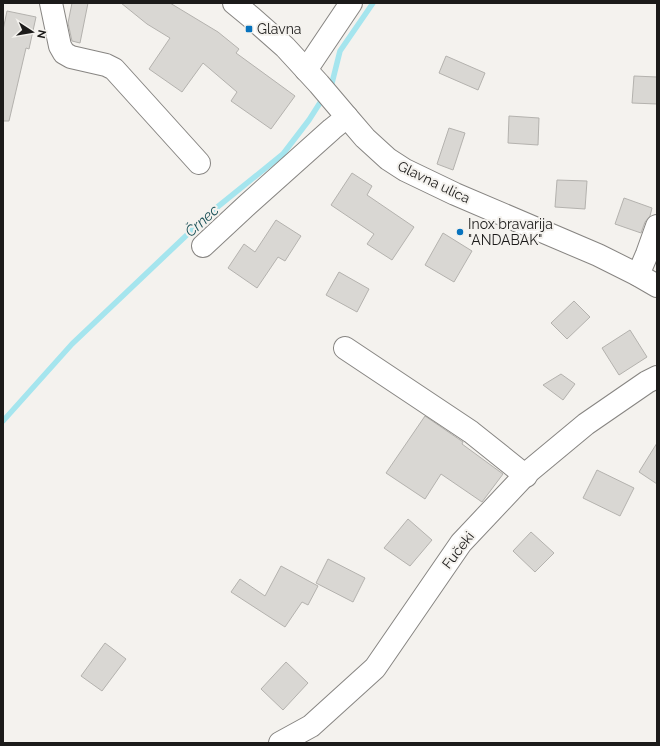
<svg xmlns="http://www.w3.org/2000/svg" width="660" height="746" font-family="Raleway,sans-serif">
<rect width="100%" height="100%" fill="#f4f2ee"/>
<g fill="none" stroke-linecap="round" stroke-linejoin="round">
<!-- stream -->
<g stroke="#a5e5ee" stroke-width="5.5">
<polyline points="329,89 332,83 340,51 373,3"/>
<polyline points="3,421 72,344 210,213 283,154 309,120 323,98"/>
</g>
</g>
<!-- building -->
<g fill="#d9d7d3" stroke="#b4b2ae">
<polygon points="72,3 88,3 80,43 72,41 68,23"/>
<polygon points="121,3 170,3 218,32 239,49 236,53 295,96 271,129 231,101 237,92 203,63 182,92 149,69 170,38 147,24"/>
<polygon points="7,11 36,17 29,49 26,48 9,121 3,121 3,30"/>
<polygon points="446,56 485,73 478,90 439,73"/>
<polygon points="634,76 657,77 657,104 632,103"/>
<polygon points="509,116 539,118 538,145 508,143"/>
<polygon points="449,128 465,133 453,170 437,164"/>
<polygon points="352,173 372,186 367,195 414,227 392,260 367,244 374,234 331,205"/>
<polygon points="557,180 587,181 585,209 555,207"/>
<polygon points="624,198 652,208 650,216 645,222 641,233 615,224"/>
<polygon points="276,220 301,236 285,261 278,257 257,288 228,268 244,244 255,252"/>
<polygon points="443,233 472,251 454,282 425,265"/>
<polygon points="339,272 369,289 357,312 326,295"/>
<polygon points="574,301 590,317 567,339 551,323"/>
<polygon points="630,330 647,357 619,375 602,348"/>
<polygon points="561,374 575,384 563,400 543,385"/>
<polygon points="425,416 463,442 462,444 503,474 482,502 441,474 425,499 386,473"/>
<polygon points="657,443 657,484 639,472"/>
<polygon points="597,470 634,488 620,516 583,498"/>
<polygon points="408,519 432,540 410,566 384,548"/>
<polygon points="531,532 554,553 535,572 513,551"/>
<polygon points="328,559 365,578 353,602 316,583"/>
<polygon points="281,566 318,586 308,605 302,602 285,627 231,592 240,579 265,596"/>
<polygon points="105,643 126,659 102,691 81,676"/>
<polygon points="286,662 308,683 283,710 261,689"/>
</g>
<g fill="none" stroke-linecap="round" stroke-linejoin="round">
<defs>
<g id="minor">
<polyline points="51,3 60,46 64,53 71,57 106,65 114,69 199,163"/>
<polyline points="234,3 251,17 285,47 319,84 347,117 365,138 388,159 405,170 455,194 598,255 638,275 657,286"/>
<polyline points="306,70 351,3"/>
<polyline points="203,246 246,206 332,129 347,117"/>
<polyline points="638,275 647,254 657,226"/>
<polyline points="345,348 471,432 526,476"/>
<polyline points="280,743 311,726 375,668 461,543 527,473 586,424 647,382 657,377"/>
</g>
</defs>
<!-- minor casing -->
<use href="#minor" stroke="#878582" stroke-width="24"/>
<!-- minor -->
<use href="#minor" stroke="#fff" stroke-width="22"/>
</g>
<!-- markers -->
<g fill="#0773be" stroke="#f4f2ee" stroke-width="1.5">
<rect x="245" y="25" width="8" height="8" rx="2"/>
<circle cx="460" cy="232" r="4"/>
</g>
<g text-anchor="middle" stroke-width="4" stroke-linejoin="round" paint-order="stroke">
<!-- poi labels -->
<g font-size="14" fill="#1c1b1a" stroke="#f4f2ee" text-anchor="start">
<text x="257" y="34">Glavna</text>
<text x="468" y="229">Inox bravarija<tspan x="468" dy="16">"ANDABAK"</tspan></text>
</g>
<!-- street labels -->
<g font-size="14" fill="#1c1b1a" stroke="#f4f2ee">
<text transform="translate(434 182) rotate(26)" y="5">Glavna ulica</text>
<text transform="translate(458 550) rotate(-52)" y="5">Fučeki</text>
</g>
<!-- water labels -->
<g font-size="15" font-style="italic" fill="#184f56" stroke="#f4f2ee">
<text transform="translate(202 221) rotate(-42)" y="5">Črnec</text>
</g>
</g>
<!-- border -->
<rect width="660" height="746" fill="none" stroke="#1c1b1a" stroke-width="8"/>
<!-- north arrow -->
<g transform="translate(32 32) rotate(102)" stroke="#f4f2ee" stroke-width="3" paint-order="stroke">
<path d="M0-3L7 15L0 10L-7 15Z" fill="#1c1b1a"/>
<text y="-6" font-size="11" font-weight="bold" text-anchor="middle" fill="#1c1b1a">N</text>
</g>
</svg>
